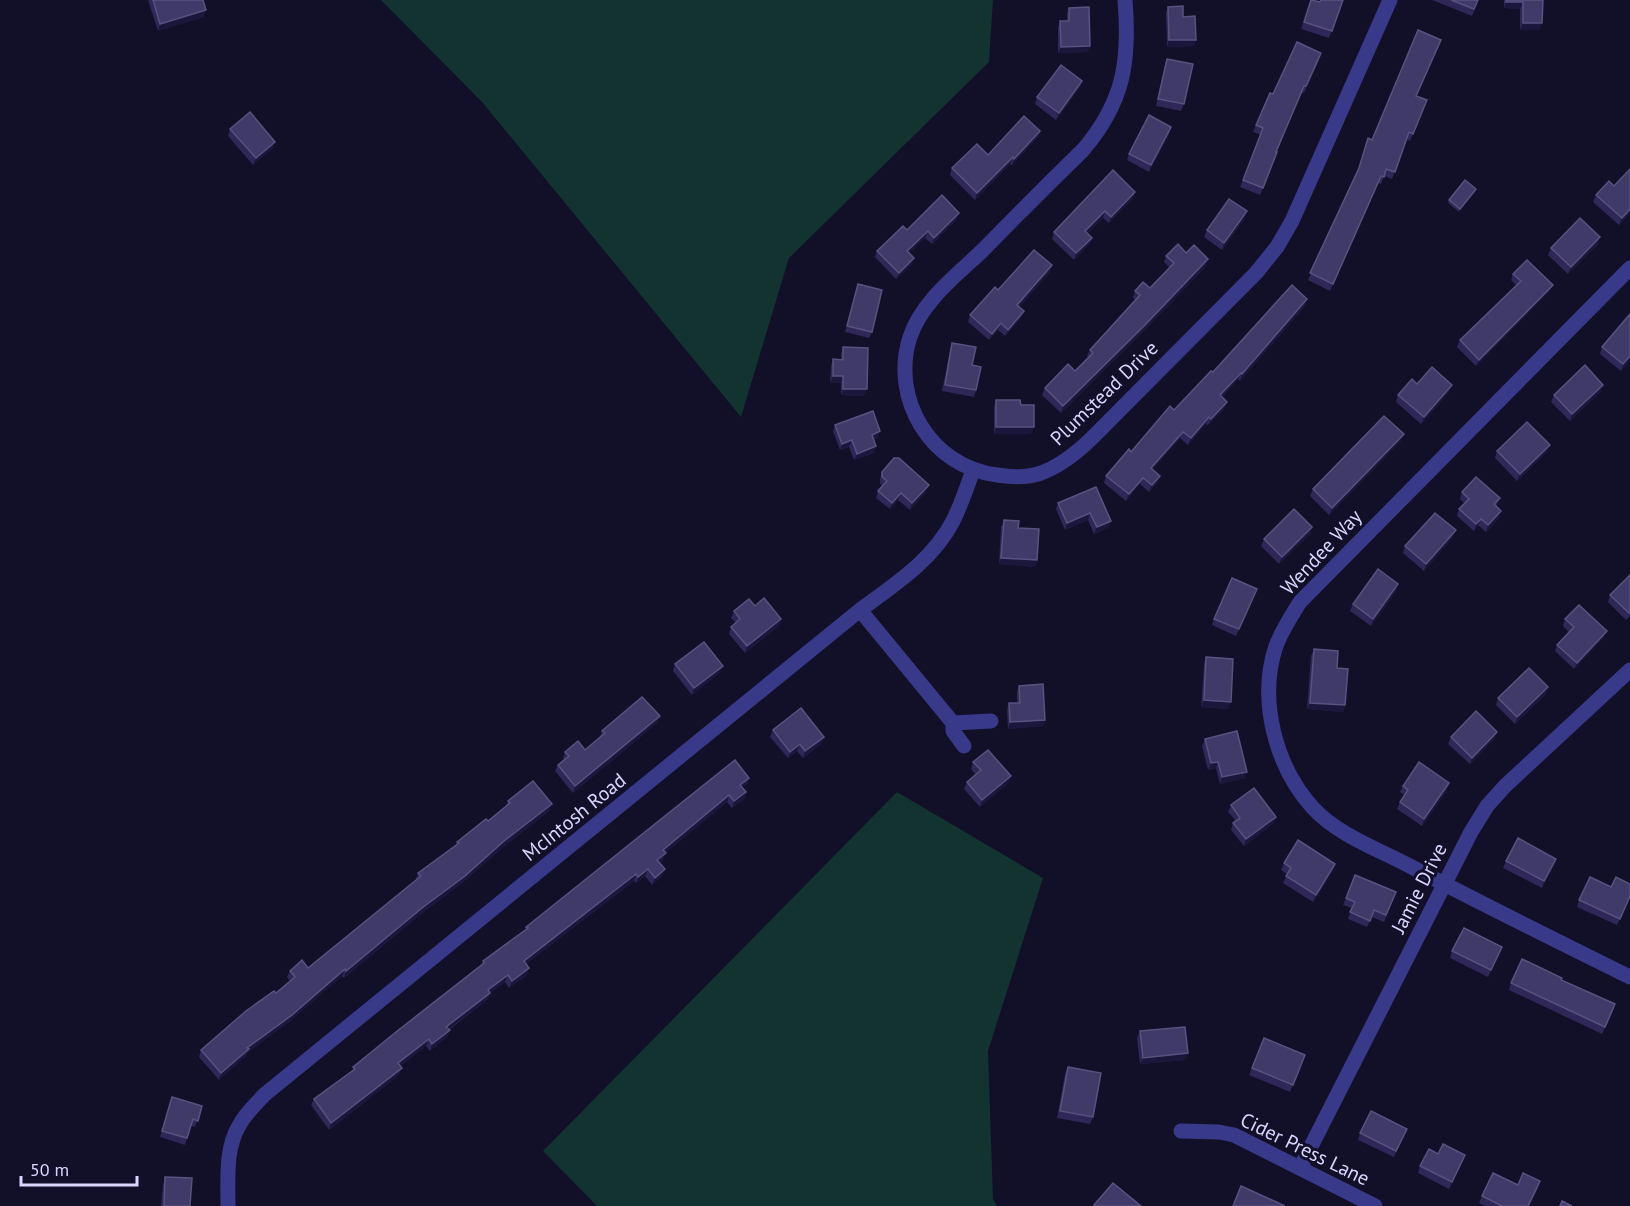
<svg xmlns="http://www.w3.org/2000/svg" width="1630" height="1206" font-family="'PT Sans',sans-serif">
<rect width="100%" height="100%" fill="#120f28"/>
<!-- green -->
<g fill="#123330">
<polygon points="381,0 993,0 989,62 789,258 741,417 482,102"/>
<polygon points="897,792 1043,878 988,1051 993,1199 997,1206 597,1206 543,1151"/>
</g>
<g fill="none" stroke-linecap="round" stroke-linejoin="round">
<!-- minor -->
<g stroke="#383989" stroke-width="15">
<path d="M1125,0C1130,61 1124,102 1083,150C1049,183 1016,216 983,250C957,275 922,301 910,337C890,399 931,467 997,475C1010,477 1025,478 1038,474C1060,467 1078,452 1094,436L1256,273L1277,247L1292,221L1390,0"/>
<path d="M1630,268L1300,602C1291,616 1282,630 1276,646C1258,699 1275,766 1313,808C1337,834 1375,848 1406,864C1480,903 1555,940 1630,977"/>
<polyline points="860,610 953,723 991,721"/>
<polyline points="953,723 953,731 964,746"/>
<polyline points="1181,1131 1219,1132 1234,1135 1375,1206"/>
<polyline points="1300,1168 1471,832 1487,806 1505,786 1630,670"/>
<path d="M228,1206C228,1180 225,1147 240,1124C246,1113 256,1104 264,1095L860,610C894,585 933,560 953,521C961,505 967,487 973,470"/>
</g>
</g>
<!-- wall -->
<g fill="#2e2757">
<polygon points="148,0 203,0 204,17 158,31"/>
<polygon points="1311,0 1320,2 1343,0 1329,38 1301,29"/>
<polygon points="1432,0 1478,0 1472,16"/>
<polygon points="1504,0 1543,0 1540,30 1520,30 1520,9 1504,8"/>
<polygon points="1168,7 1194,46 1167,47 1166,13"/>
<polygon points="1069,8 1088,52 1058,53 1058,28 1060,21 1067,21 1067,14"/>
<polygon points="1438,47 1417,96 1427,100 1410,141 1407,139 1392,179 1384,176 1381,184 1378,183 1330,291 1308,280 1372,140"/>
<polygon points="1167,59 1184,104 1181,111 1156,106 1165,65"/>
<polygon points="1319,60 1304,93 1302,92 1276,152 1275,159 1260,195 1240,187 1261,135 1253,132 1256,125 1273,94"/>
<polygon points="1082,81 1080,87 1056,120 1035,104 1037,97"/>
<polygon points="1171,127 1169,134 1149,172 1127,160 1129,154"/>
<polygon points="230,129 275,142 273,148 253,165 228,136"/>
<polygon points="1040,131 1038,137 1012,165 1010,164 975,200 950,175 952,168 988,155"/>
<polygon points="1630,169 1630,213 1619,225 1593,202 1596,195 1614,186"/>
<polygon points="1476,189 1475,192 1459,212 1448,203 1449,200"/>
<polygon points="1135,192 1133,198 1109,223 1103,218 1087,233 1092,238 1089,244 1074,260 1052,239 1054,232"/>
<polygon points="1245,218 1222,250 1204,237 1207,230"/>
<polygon points="957,219 932,244 925,238 909,253 914,258 911,265 896,279 875,257 877,251 907,230"/>
<polygon points="1598,244 1568,274 1548,255 1551,248"/>
<polygon points="1186,253 1206,266 1143,332 1061,413 1042,395 1045,388 1075,371 1088,357 1087,356 1090,350 1135,300 1133,298 1135,291 1150,288 1170,268 1164,262 1166,256"/>
<polygon points="1052,265 1050,272 1019,307 1024,311 1021,318 1005,336 998,330 989,340 968,322 970,315 998,290"/>
<polygon points="1513,274 1550,291 1476,366 1457,347 1460,340 1517,286 1511,280"/>
<polygon points="858,284 872,332 869,338 845,332"/>
<polygon points="1305,306 1240,381 1238,379 1222,397 1227,402 1224,409 1208,425 1206,424 1188,445 1180,438 1153,469 1158,482 1149,492 1140,484 1126,501 1104,483 1106,476 1174,410"/>
<polygon points="1630,314 1630,360 1621,371 1600,354 1602,347"/>
<polygon points="952,343 972,365 976,390 974,397 942,391 950,350"/>
<polygon points="843,347 864,396 841,395 841,383 830,383 831,366 833,359 841,360 841,354"/>
<polygon points="1417,384 1449,392 1421,424 1396,402 1398,395"/>
<polygon points="1601,391 1570,421 1551,402 1554,395"/>
<polygon points="996,400 1021,405 1031,434 994,434 994,407"/>
<polygon points="835,425 878,438 873,440 876,446 874,453 854,460 849,447 840,450 833,431"/>
<polygon points="1401,441 1329,515 1310,496 1313,489"/>
<polygon points="1497,451 1547,451 1517,481 1495,458"/>
<polygon points="882,472 926,492 910,510 898,500 890,509 876,498 878,491 883,486 880,483 880,479"/>
<polygon points="1096,487 1111,521 1108,528 1094,534 1088,520 1065,530 1056,509 1058,503"/>
<polygon points="1462,492 1500,498 1496,506 1499,518 1486,532 1478,525 1474,531 1457,516 1459,509 1465,504 1460,499"/>
<polygon points="1004,520 1018,528 1037,560 1035,567 999,564 1001,527"/>
<polygon points="1312,527 1310,534 1279,564 1261,546 1264,539"/>
<polygon points="1453,537 1424,571 1403,553 1405,546"/>
<polygon points="1630,575 1630,616 1626,620 1608,602 1610,595"/>
<polygon points="1398,584 1396,591 1371,626 1350,611 1353,604"/>
<polygon points="1257,589 1236,636 1212,625 1214,619"/>
<polygon points="755,606 781,619 779,626 745,653 729,634 731,627 736,623 731,618 734,611"/>
<polygon points="1565,619 1604,637 1574,669 1555,651 1557,645 1569,632 1563,626"/>
<polygon points="1314,649 1337,668 1345,705 1343,712 1307,709 1311,656"/>
<polygon points="1206,657 1228,709 1201,707 1204,664"/>
<polygon points="675,664 720,672 692,695 673,671"/>
<polygon points="1019,686 1045,720 1043,726 1008,729 1007,710 1009,703 1017,703 1017,692"/>
<polygon points="1546,694 1515,724 1496,705 1498,698"/>
<polygon points="660,716 657,723 573,793 555,771 558,765 564,760 563,758 565,752 585,750 600,737 602,731"/>
<polygon points="773,730 824,737 821,744 803,758 797,751 788,758 770,737"/>
<polygon points="1451,737 1494,739 1470,764 1448,744"/>
<polygon points="1205,739 1245,778 1220,784 1216,768 1208,770 1202,746"/>
<polygon points="973,762 1008,783 980,807 964,789 967,782 976,775 971,769"/>
<polygon points="749,778 747,784 742,788 746,792 744,799 732,808 727,802 665,853 663,860 660,863 665,869 662,876 652,885 645,876 636,883 634,881 526,964 527,975 509,988 505,982 489,994 488,999 449,1030 450,1030 447,1037 430,1051 426,1046 400,1066 399,1075 329,1130 311,1105 314,1099 352,1071 353,1067 482,965 483,961 525,931 526,927"/>
<polygon points="1403,786 1447,790 1422,826 1397,809 1400,802 1404,795 1400,792"/>
<polygon points="508,801 549,811 502,848 462,883 420,915 344,978 342,976 289,1022 247,1053 246,1056 219,1080 199,1057 201,1050 276,993 290,981 287,977 290,971 308,968 416,880 416,879 418,873 456,845 457,842 488,821 506,807"/>
<polygon points="1231,805 1276,817 1274,823 1244,846 1231,830 1233,823 1236,821 1228,812"/>
<polygon points="1506,861 1554,865 1542,888 1503,868"/>
<polygon points="1284,863 1335,864 1333,870 1313,902 1283,883 1287,874 1281,870"/>
<polygon points="1630,884 1630,897 1617,925 1577,907 1579,900 1611,887"/>
<polygon points="1396,892 1384,922 1372,917 1367,927 1348,919 1352,908 1343,905 1346,898"/>
<polygon points="1502,947 1488,977 1450,958 1452,951"/>
<polygon points="1561,980 1613,1011 1602,1034 1509,990 1511,983"/>
<polygon points="1140,1031 1188,1053 1185,1060 1140,1064 1137,1038"/>
<polygon points="1264,1038 1305,1055 1290,1092 1249,1075"/>
<polygon points="1068,1067 1093,1117 1090,1124 1057,1118 1065,1074"/>
<polygon points="170,1104 202,1106 195,1127 191,1126 185,1145 160,1137"/>
<polygon points="1407,1129 1394,1157 1358,1140 1360,1133"/>
<polygon points="1438,1154 1462,1162 1449,1189 1418,1173 1420,1166"/>
<polygon points="165,1177 190,1206 161,1206 163,1184"/>
<polygon points="1518,1185 1538,1188 1529,1206 1485,1206 1479,1203 1482,1196"/>
</g>
<!-- shaded-wall -->
<g fill="#1b163c">
<polygon points="1506,2 1523,2 1520,9 1504,8"/>
<polygon points="206,10 204,17 158,31 160,24"/>
<polygon points="1523,23 1542,23 1540,30 1520,30"/>
<polygon points="1169,40 1196,40 1194,46 1167,47"/>
<polygon points="1090,46 1088,52 1058,53 1061,47"/>
<polygon points="1082,81 1080,87 1056,120 1059,113"/>
<polygon points="1171,127 1169,134 1149,172 1151,165"/>
<polygon points="1040,131 1038,137 1012,165 1014,159"/>
<polygon points="275,142 273,148 253,165 256,158"/>
<polygon points="1013,157 1010,164 975,200 977,193"/>
<polygon points="1476,189 1475,192 1459,212 1460,209"/>
<polygon points="1135,192 1133,198 1109,223 1111,217"/>
<polygon points="1630,209 1630,213 1619,225 1622,218"/>
<polygon points="1105,211 1103,218 1083,238 1085,231"/>
<polygon points="1247,211 1245,218 1222,250 1224,243"/>
<polygon points="959,213 957,219 932,244 934,238"/>
<polygon points="928,231 925,238 905,258 907,251"/>
<polygon points="1600,237 1598,244 1568,274 1571,267"/>
<polygon points="1092,238 1089,244 1074,260 1076,253"/>
<polygon points="914,258 911,265 896,279 899,273"/>
<polygon points="1208,259 1206,266 1143,332 1061,413 1063,406"/>
<polygon points="1052,265 1050,272 1014,312 1017,305"/>
<polygon points="1553,285 1550,291 1476,366 1479,360"/>
<polygon points="1307,299 1305,306 1240,381 1242,374"/>
<polygon points="1024,311 1021,318 1005,336 1008,330"/>
<polygon points="1001,323 998,330 989,340 992,334"/>
<polygon points="1630,356 1630,360 1621,371 1623,364"/>
<polygon points="1241,373 1238,379 1217,401 1220,395"/>
<polygon points="833,376 843,376 841,383 830,383"/>
<polygon points="1452,385 1449,392 1421,424 1424,417"/>
<polygon points="1603,385 1601,391 1570,421 1572,414"/>
<polygon points="843,389 867,389 864,396 841,395"/>
<polygon points="1227,402 1224,409 1208,425 1211,419"/>
<polygon points="1209,417 1206,424 1188,445 1191,438"/>
<polygon points="996,427 1034,427 1031,434 994,434"/>
<polygon points="880,431 878,438 869,441 872,435"/>
<polygon points="1183,432 1180,438 1148,475 1151,468"/>
<polygon points="1404,434 1401,441 1329,515 1332,508"/>
<polygon points="852,440 849,447 840,450 842,444"/>
<polygon points="1550,445 1547,451 1517,481 1520,474"/>
<polygon points="876,446 874,453 854,460 857,454"/>
<polygon points="1160,476 1158,482 1149,492 1152,485"/>
<polygon points="1143,478 1140,484 1126,501 1129,494"/>
<polygon points="929,485 926,492 910,510 912,503"/>
<polygon points="901,493 898,500 890,509 892,503"/>
<polygon points="1501,511 1499,518 1486,532 1488,525"/>
<polygon points="1090,513 1088,520 1065,530 1067,523"/>
<polygon points="1481,519 1478,525 1474,531 1476,524"/>
<polygon points="1111,521 1108,528 1094,534 1097,527"/>
<polygon points="1312,527 1310,534 1279,564 1282,557"/>
<polygon points="1456,530 1453,537 1424,571 1426,564"/>
<polygon points="1001,558 1037,560 1035,567 999,564"/>
<polygon points="1398,584 1396,591 1371,626 1373,619"/>
<polygon points="781,619 779,626 745,653 747,646"/>
<polygon points="1607,631 1604,637 1574,669 1577,663"/>
<polygon points="723,666 720,672 692,695 694,688"/>
<polygon points="1548,687 1546,694 1515,724 1517,717"/>
<polygon points="1204,700 1231,702 1228,709 1201,707"/>
<polygon points="1310,703 1345,705 1343,712 1307,709"/>
<polygon points="660,716 657,723 573,793 575,786"/>
<polygon points="1045,720 1043,726 1008,729 1010,722"/>
<polygon points="1497,732 1494,739 1470,764 1472,758"/>
<polygon points="824,737 821,744 803,758 805,751"/>
<polygon points="800,744 797,751 788,758 790,752"/>
<polygon points="1218,762 1216,768 1208,770 1211,763"/>
<polygon points="1247,772 1245,778 1220,784 1222,777"/>
<polygon points="1011,776 1008,783 980,807 982,800"/>
<polygon points="749,778 747,784 738,791 740,785"/>
<polygon points="1449,783 1447,790 1422,826 1424,819"/>
<polygon points="746,792 744,799 732,808 734,801"/>
<polygon points="729,795 727,802 661,857 663,850"/>
<polygon points="552,804 549,811 502,848 462,883 420,915 344,978 346,971 504,841"/>
<polygon points="1276,817 1274,823 1244,846 1246,839"/>
<polygon points="666,853 663,860 655,867 657,860"/>
<polygon points="1556,859 1554,865 1542,888 1544,881"/>
<polygon points="1335,864 1333,870 1313,902 1316,895"/>
<polygon points="648,869 645,876 636,883 638,877"/>
<polygon points="665,869 662,876 652,885 655,878"/>
<polygon points="636,874 634,881 522,967 524,961"/>
<polygon points="529,968 527,975 509,988 512,981"/>
<polygon points="345,969 342,976 289,1022 247,1053 246,1056 219,1080 221,1073 247,1048"/>
<polygon points="508,975 505,982 489,994 488,999 444,1033 446,1027 488,990"/>
<polygon points="450,1030 447,1037 430,1051 432,1044"/>
<polygon points="429,1039 426,1046 395,1070 398,1063"/>
<polygon points="1188,1053 1185,1060 1140,1064 1143,1058"/>
<polygon points="402,1068 399,1075 329,1130 331,1123"/>
</g>
<!-- building -->
<g fill="#403a69" stroke="#585280" stroke-width="1.5">
<polygon points="153,0 203,0 206,10 160,24"/>
<polygon points="1311,0 1320,2 1321,0 1343,0 1332,31 1304,22"/>
<polygon points="1451,0 1478,0 1474,9"/>
<polygon points="1506,0 1543,0 1542,23 1523,23 1523,2 1506,2"/>
<polygon points="1183,6 1183,17 1195,16 1196,40 1169,40 1168,7"/>
<polygon points="1089,7 1090,46 1061,47 1060,21 1069,21 1069,8"/>
<polygon points="1418,30 1441,40 1416,96 1427,100 1413,134 1409,132 1395,172 1386,169 1384,177 1381,176 1333,284 1310,273 1359,168 1368,138 1372,140"/>
<polygon points="1297,42 1321,53 1306,86 1304,86 1276,152 1277,152 1263,188 1243,180 1263,128 1256,125 1270,93 1273,94"/>
<polygon points="1167,59 1193,64 1184,104 1158,99"/>
<polygon points="1061,65 1082,81 1059,113 1037,97"/>
<polygon points="250,112 275,142 256,158 230,129"/>
<polygon points="1149,115 1171,127 1151,165 1129,154"/>
<polygon points="1024,116 1040,131 1014,159 1013,157 977,193 952,168 977,144 988,155"/>
<polygon points="1630,169 1630,209 1622,218 1596,195 1609,181 1614,186"/>
<polygon points="1113,170 1135,192 1111,217 1105,211 1085,231 1092,238 1076,253 1054,232"/>
<polygon points="1465,180 1476,189 1460,209 1449,200"/>
<polygon points="942,195 959,213 934,238 928,231 907,251 914,258 899,273 877,251 903,226 907,230"/>
<polygon points="1229,199 1247,211 1224,243 1207,230"/>
<polygon points="1580,218 1600,237 1571,267 1551,248"/>
<polygon points="1178,244 1186,253 1194,245 1208,259 1145,325 1063,406 1045,388 1068,364 1075,371 1093,353 1090,350 1140,295 1135,291 1143,282 1150,288 1174,263 1166,256"/>
<polygon points="1034,250 1052,265 1017,305 1024,311 1008,330 1001,323 992,334 970,315 995,287 998,290"/>
<polygon points="1527,260 1553,285 1479,360 1460,340 1521,281 1513,274"/>
<polygon points="858,284 882,290 872,332 847,326"/>
<polygon points="1292,285 1307,299 1242,374 1241,373 1220,395 1227,402 1211,419 1209,417 1191,438 1183,432 1151,468 1160,476 1152,485 1143,478 1129,494 1106,476 1129,449 1131,452 1170,406 1174,410 1211,371 1213,372"/>
<polygon points="1630,314 1630,356 1623,364 1602,347"/>
<polygon points="952,343 976,347 972,365 981,367 976,390 945,385"/>
<polygon points="843,347 868,348 867,389 843,389 843,376 833,376 833,359 843,360"/>
<polygon points="1585,365 1603,385 1572,414 1554,395"/>
<polygon points="1432,367 1452,385 1424,417 1398,395 1412,379 1417,384"/>
<polygon points="996,400 1020,400 1021,405 1034,405 1034,427 996,427"/>
<polygon points="873,411 880,431 872,435 876,446 857,454 852,440 842,444 835,425"/>
<polygon points="1384,416 1404,434 1332,508 1313,489"/>
<polygon points="1527,422 1550,445 1520,474 1497,451"/>
<polygon points="894,458 899,458 929,485 912,503 901,493 892,503 878,491 887,481 882,477 882,472"/>
<polygon points="1476,477 1500,498 1494,504 1501,511 1488,525 1481,519 1476,524 1459,509 1469,499 1462,492"/>
<polygon points="1096,487 1111,521 1097,527 1090,513 1067,523 1058,503"/>
<polygon points="1294,509 1312,527 1282,557 1264,539"/>
<polygon points="1435,513 1456,530 1426,564 1405,546"/>
<polygon points="1004,520 1019,521 1018,528 1039,529 1037,560 1001,558"/>
<polygon points="1378,569 1398,584 1373,619 1353,604"/>
<polygon points="1630,575 1630,612 1629,613 1610,595"/>
<polygon points="1232,578 1257,589 1239,629 1214,619"/>
<polygon points="764,598 781,619 747,646 731,627 740,619 734,611 749,599 755,606"/>
<polygon points="1579,605 1607,631 1577,663 1557,645 1574,627 1565,619"/>
<polygon points="704,642 723,666 694,688 675,664"/>
<polygon points="1314,649 1338,651 1337,668 1348,669 1345,705 1310,703"/>
<polygon points="1206,657 1233,659 1231,702 1204,700"/>
<polygon points="1529,668 1548,687 1517,717 1498,698"/>
<polygon points="1043,684 1045,720 1010,722 1009,703 1020,703 1019,686"/>
<polygon points="642,697 660,716 575,786 558,765 569,756 565,752 578,741 585,750 605,733 602,731"/>
<polygon points="801,708 824,737 805,751 800,744 790,752 773,730"/>
<polygon points="1476,711 1497,732 1472,758 1451,737"/>
<polygon points="1237,731 1247,772 1222,777 1218,762 1211,763 1205,739"/>
<polygon points="988,750 1011,776 982,800 967,782 981,770 973,762"/>
<polygon points="735,760 749,778 740,785 746,792 734,801 729,795 663,850 666,853 657,860 665,869 655,878 648,869 638,877 636,874 524,961 529,968 512,981 508,975 488,990 490,993 446,1027 450,1030 432,1044 429,1039 398,1063 402,1068 331,1123 314,1099 355,1069 353,1067 396,1032 484,963 483,961 528,928 526,927"/>
<polygon points="1419,762 1449,783 1424,819 1400,802 1408,790 1403,786"/>
<polygon points="533,781 552,804 504,841 465,876 422,908 346,971 345,969 292,1015 247,1048 249,1049 221,1073 201,1050 246,1011 274,991 276,993 295,977 290,971 302,960 308,968 421,876 418,873 459,843 457,842 486,819 488,821 510,803 508,801"/>
<polygon points="1254,788 1276,817 1246,839 1233,823 1240,818 1231,805"/>
<polygon points="1518,838 1556,859 1544,881 1506,861"/>
<polygon points="1298,840 1335,864 1316,895 1286,876 1291,868 1284,863"/>
<polygon points="1355,875 1396,892 1386,915 1374,910 1370,921 1350,912 1355,902 1346,898"/>
<polygon points="1590,877 1611,887 1616,877 1630,884 1630,896 1620,919 1579,900"/>
<polygon points="1464,928 1502,947 1491,970 1452,951"/>
<polygon points="1522,959 1562,978 1561,980 1615,1004 1605,1027 1511,983"/>
<polygon points="1185,1027 1188,1053 1143,1058 1140,1031"/>
<polygon points="1264,1038 1305,1055 1293,1085 1252,1068"/>
<polygon points="1068,1067 1101,1073 1093,1117 1060,1111"/>
<polygon points="172,1097 202,1106 198,1121 193,1119 187,1138 162,1131"/>
<polygon points="1371,1111 1407,1129 1396,1151 1360,1133"/>
<polygon points="1443,1144 1465,1155 1452,1182 1420,1166 1429,1149 1438,1154"/>
<polygon points="1493,1173 1518,1185 1523,1173 1540,1181 1528,1206 1502,1206 1482,1196"/>
<polygon points="165,1177 192,1178 190,1206 164,1206"/>
<polygon points="1113,1183 1141,1206 1095,1206 1094,1205"/>
<polygon points="1241,1186 1285,1206 1233,1206"/>
<polygon points="1562,1201 1572,1206 1560,1206"/>
</g>
<g text-anchor="middle" stroke-width="6" stroke-linejoin="round" paint-order="stroke">
<!-- street labels -->
<g font-size="20" fill="#d9d6ff" stroke="#120f28">
<text transform="translate(1104 393) rotate(-44)" y="7">Plumstead Drive</text>
<text transform="translate(1321 552) rotate(-47)" y="7">Wendee Way</text>
<text transform="translate(574 817) rotate(-39)" y="7">McIntosh Road</text>
<text transform="translate(1419 888) rotate(-63)" y="7">Jamie Drive</text>
<text transform="translate(1305 1149) rotate(26)" y="7">Cider Press Lane</text>
</g>
</g>
<!-- scale -->
<path d="M21 1176v9h116v-9" fill="none" stroke="#d9d6ff" stroke-width="3"/>
<text x="30" y="1176" font-size="18" fill="#d9d6ff" stroke="#120f28" stroke-width="4.5" paint-order="stroke">50 m</text>
</svg>
